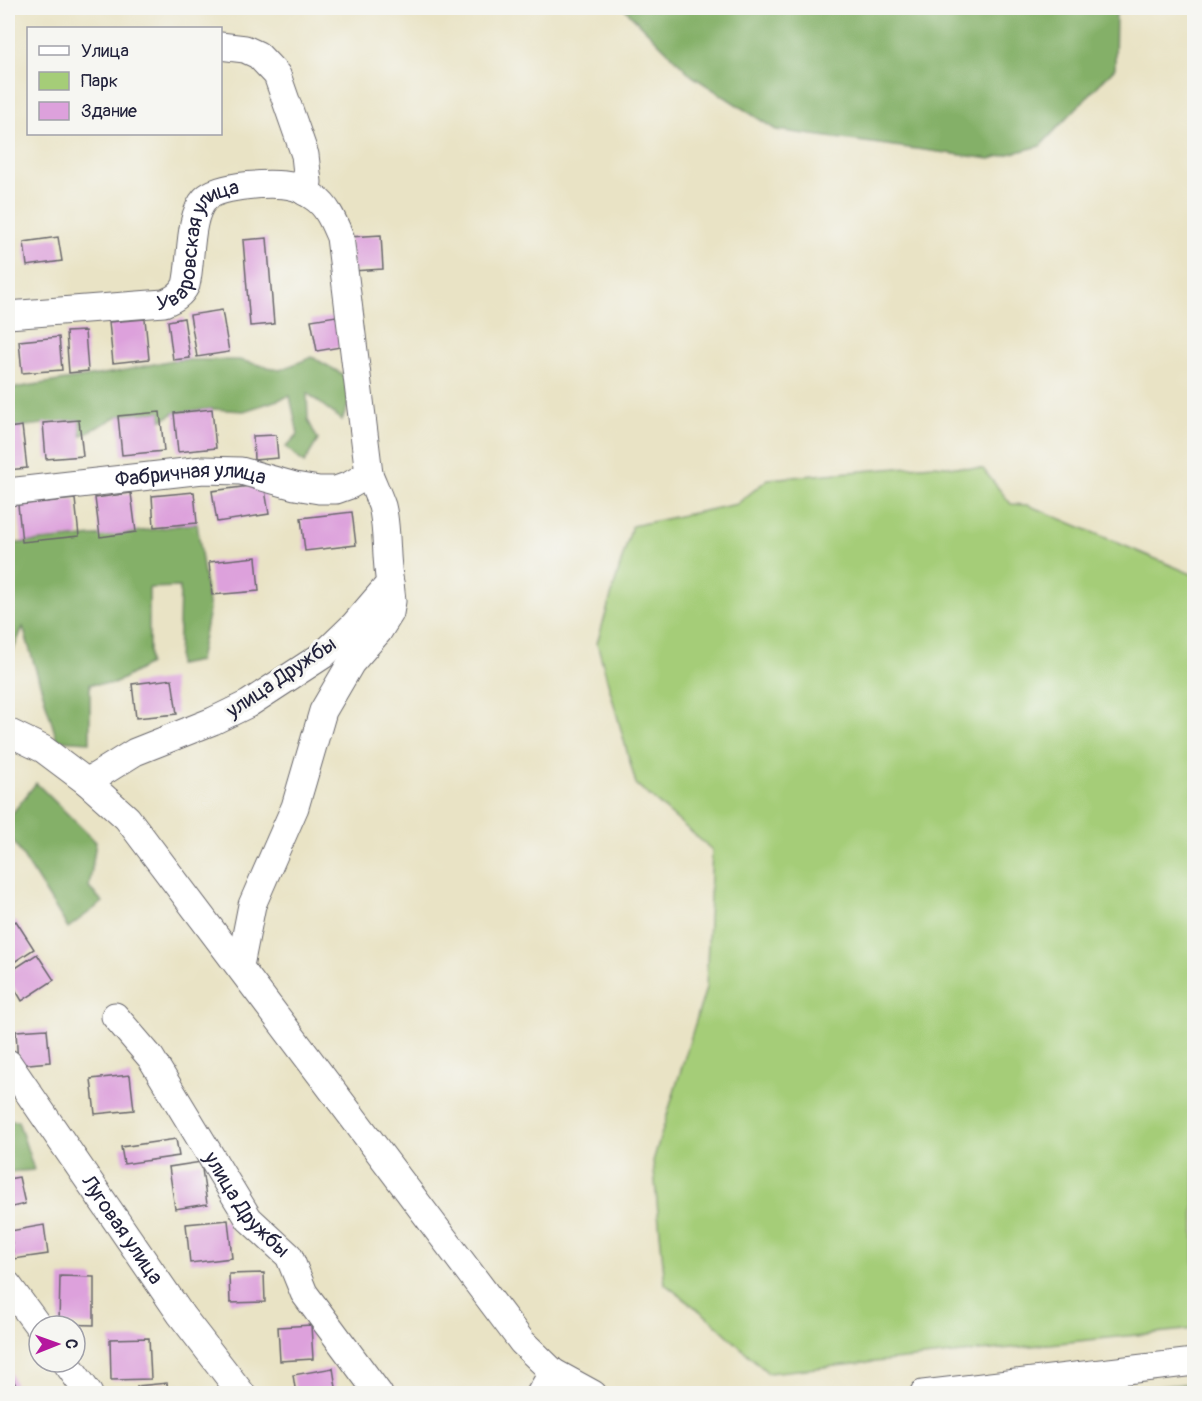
<svg xmlns="http://www.w3.org/2000/svg" width="1202" height="1401" font-family="Pangolin,sans-serif">
<rect width="100%" height="100%" fill="#f6f6f2"/>
<filter id="ink" filterUnits="userSpaceOnUse"><feTurbulence type="fractalNoise" baseFrequency=".0167" numOctaves="2"/><feDisplacementMap in="SourceGraphic" scale="12" xChannelSelector="R" yChannelSelector="G"/><feConvolveMatrix kernelMatrix="1 2 1 2 8 2 1 2 1" color-interpolation-filters="sRGB"/></filter>
<filter id="wash" filterUnits="userSpaceOnUse"><feTurbulence type="fractalNoise" baseFrequency=".008" numOctaves="4" result="noise"/><feDisplacementMap in="SourceGraphic" scale="24" xChannelSelector="R" yChannelSelector="G"/><feGaussianBlur stdDeviation="1.35" result="paint"/><feColorMatrix in="noise" values="0 0 0 0 0 0 0 0 0 0 0 0 0 0 0 0 0 1.4 0 .05"/><feComposite in="paint" operator="in"/></filter>
<g filter="url(#wash)">
<rect width="100%" height="100%" fill="#e9e3c5"/>
<!-- green -->
<polygon fill="#a5cd78" stroke="#64785a" stroke-width="1.5" points="933,465 983,469 1011,504 1028,505 1194,575 1194,1329 768,1373 710,1319 665,1284 653,1161 706,988 712,850 636,784 597,643 632,526 737,504 768,479"/>
<!-- forest -->
<g fill="#84b068" stroke="#536952" stroke-width="1.5">
<polygon points="624,8 1116,8 1115,68 1040,146 990,159 776,130 692,76"/>
<polygon points="312,357 346,376 352,396 342,420 307,393 308,420 318,440 304,463 286,447 298,434 290,396 244,411 212,409 174,413 161,421 160,412 118,416 81,436 79,420 8,428 8,389 116,372 173,360 239,360 280,370"/>
<polygon points="197,523 209,610 199,661 178,665 180,587 149,588 149,664 114,684 90,684 90,742 57,740 23,627 8,663 8,544 127,533"/>
<polygon points="36,783 96,842 89,888 103,902 68,928 10,836 11,815"/>
<polygon points="8,1121 18,1121 34,1170 8,1172"/>
<polygon points="1194,1383 1194,1393 1096,1393"/>
</g>
<g id="blocks">
<!-- building -->
<g fill="#dda1dc">
<polygon points="381,235 383,269 352,271 349,237"/>
<polygon points="58,237 62,261 27,266 24,242"/>
<polygon points="267,238 274,324 250,326 243,240"/>
<polygon points="222,310 229,352 197,357 190,315"/>
<polygon points="336,316 341,347 317,351 311,320"/>
<polygon points="184,318 190,358 173,360 168,321"/>
<polygon points="145,319 149,359 113,363 109,322"/>
<polygon points="85,331 88,371 69,373 66,332"/>
<polygon points="59,337 62,370 22,373 19,341"/>
<polygon points="212,409 216,448 178,452 174,413"/>
<polygon points="160,412 164,451 122,455 118,416"/>
<polygon points="79,420 83,456 46,459 43,423"/>
<polygon points="22,426 27,468 8,470 8,428"/>
<polygon points="276,435 278,458 254,460 253,436"/>
<polygon points="264,484 269,514 217,522 212,491"/>
<polygon points="194,492 197,523 154,527 152,496"/>
<polygon points="131,493 136,532 100,537 95,498"/>
<polygon points="75,499 79,536 22,542 18,505"/>
<polygon points="352,512 356,545 305,551 301,518"/>
<polygon points="256,557 259,591 212,595 209,562"/>
<polygon points="172,679 177,714 136,718 132,684"/>
<polygon points="16,921 34,949 8,966 8,926"/>
<polygon points="37,954 54,980 22,1001 8,977 8,973"/>
<polygon points="47,1029 50,1062 18,1065 16,1031"/>
<polygon points="130,1075 134,1110 95,1114 91,1079"/>
<polygon points="176,1139 179,1156 124,1164 121,1147"/>
<polygon points="201,1162 207,1204 175,1209 169,1167"/>
<polygon points="19,1177 25,1204 8,1208 8,1179"/>
<polygon points="228,1220 232,1258 190,1263 186,1224"/>
<polygon points="44,1225 48,1254 14,1259 10,1231"/>
<polygon points="264,1273 265,1302 230,1303 229,1274"/>
<polygon points="60,1276 94,1277 94,1325 59,1324"/>
<polygon points="311,1325 313,1359 280,1361 278,1327"/>
<polygon points="149,1338 151,1379 111,1380 110,1339"/>
<polygon points="8,1366 19,1394 8,1394"/>
<polygon points="333,1368 337,1394 296,1394 293,1375"/>
<polygon points="167,1383 168,1394 137,1394 137,1386"/>
</g>
</g>
</g>
<g filter="url(#ink)">
<use href="#blocks" fill-opacity="0" stroke="#68666b" stroke-width="1.5"/>
<g fill="none" stroke-linecap="round" stroke-linejoin="round">
<defs>
<g id="minor">
<polyline points="220,46 245,49 258,55 277,75 305,155 308,182 305,192"/>
<path id="s1" d="M8,315L164,303C174,299 181,295 186,285C192,261 188,217 205,199C220,184 276,182 295,187C302,189 309,194 315,198C328,207 334,223 340,237L369,474C373,484 378,495 382,506C388,529 385,558 390,583L354,625L323,655L248,704L213,721L135,752L87,782"/>
<path id="s2" d="M8,492L203,470L241,471L295,486L319,490H336L350,485L369,474"/>
<polyline points="8,732 43,749 87,782 127,818 522,1342 553,1372 593,1394"/>
<polyline points="240,966 252,905 295,807 323,711 351,663 378,632 390,613 392,601 390,583"/>
<path id="s3" d="M115,1016L151,1058L249,1219L289,1256L304,1293L379,1394"/>
<path id="s4" d="M8,1063L181,1315L242,1394"/>
<polyline points="8,1285 39,1327"/>
<polyline points="66,1362 89,1394"/>
<polyline points="540,1394 553,1372"/>
<polyline points="923,1394 1194,1362"/>
</g>
</defs>
<!-- minor casing -->
<use href="#minor" stroke="#68666b" stroke-width="29"/>
<!-- minor -->
<use href="#minor" stroke="#fff" stroke-width="27"/>
</g>
</g>
<g text-anchor="middle" stroke-width="6" stroke-linejoin="round" paint-order="stroke">
<!-- street labels -->
<g font-size="21" fill="#22223b" stroke="#f6f6f2">
<text dy="7" stroke="none"><textPath href="#s1" startOffset="230">Уваровская улица</textPath></text>
<text dy="7" stroke="none"><textPath href="#s2" startOffset="184">Фабричная улица</textPath></text>
<text transform="translate(281 677) rotate(-34)" y="7">улица Дружбы</text>
<text dy="7" stroke="none"><textPath href="#s3" startOffset="231">улица Дружбы</textPath></text>
<text dy="7" stroke="none"><textPath href="#s4" startOffset="202">Луговая улица</textPath></text>
</g>
</g>
<!-- margin -->
<rect width="1202" height="1401" fill="none" stroke="#f6f6f2" stroke-width="30"/>
<!-- legend -->
<rect x="27" y="27" width="195" height="108" fill="#f6f6f2" stroke="#a1a1a9" stroke-width="1.5"/>
<rect x="39" y="46" width="30" height="9" fill="#ffffff" stroke="#a1a1a9" stroke-width="1.5"/>
<text x="81" y="57" font-size="18" fill="#22223b">Улица</text>
<rect x="39" y="72" width="30" height="18" fill="#a5cd78" stroke="#a1a1a9" stroke-width="1.5"/>
<text x="81" y="87" font-size="18" fill="#22223b">Парк</text>
<rect x="39" y="102" width="30" height="18" fill="#dda1dc" stroke="#a1a1a9" stroke-width="1.5"/>
<text x="81" y="117" font-size="18" fill="#22223b">Здание</text>
<!-- north arrow -->
<g transform="translate(57 1344) rotate(89)"><circle r="28" fill="#f6f6f2" stroke="#a1a1a9" stroke-width="1.5"/>
<path d="M0-4.5L10 22L0 15L-10 22Z" fill="#b5179e"/>
<text y="-9" font-size="16" font-weight="bold" text-anchor="middle" fill="#22223b">С</text>
</g>
</svg>
